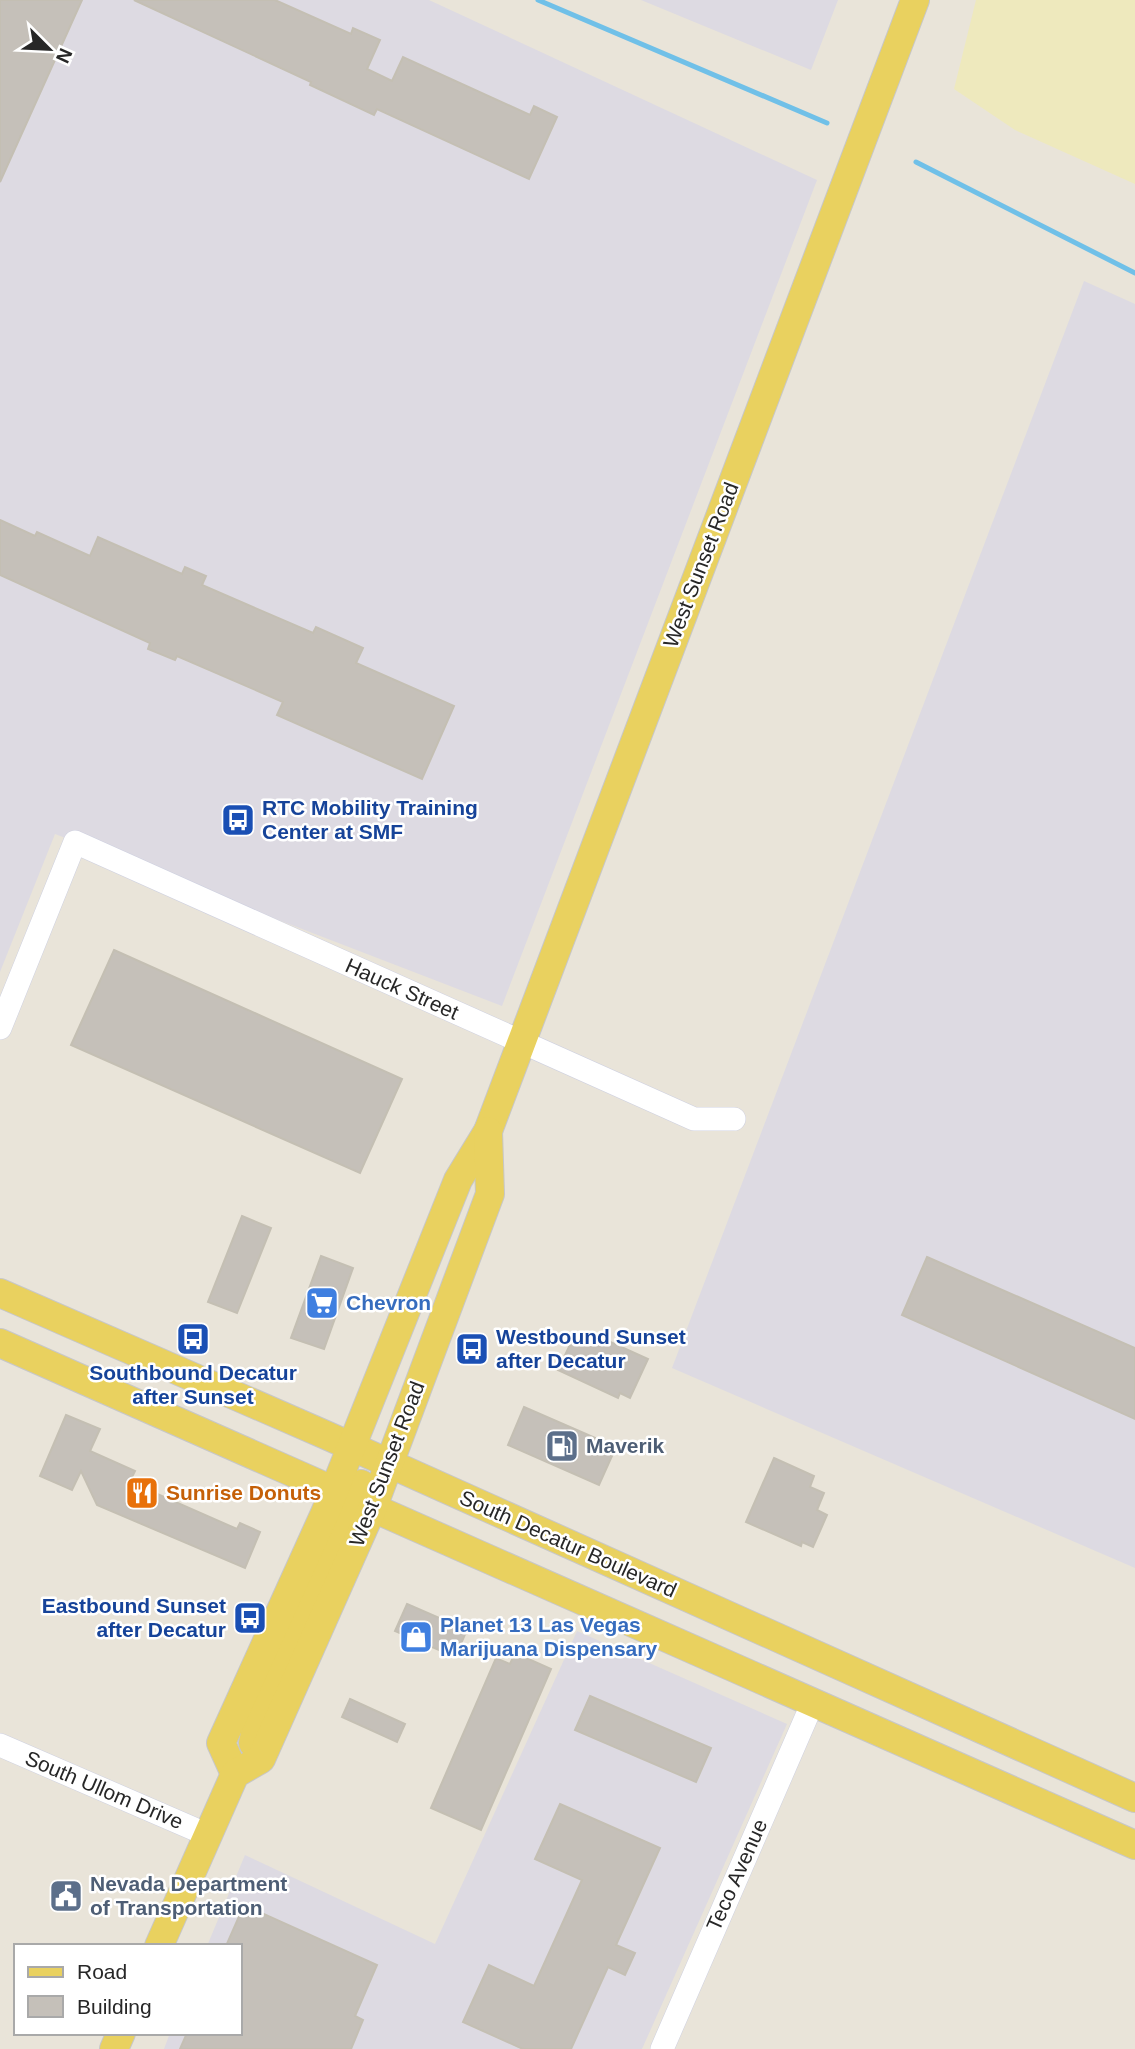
<svg xmlns="http://www.w3.org/2000/svg" width="1135" height="2049" font-family="Helvetica,sans-serif">
<rect width="100%" height="100%" fill="#e9e4d9"/>
<!-- industrial -->
<g fill="#dddae2">
<polygon points="0,0 429,0 817,180 502,1006 55,834 0,972"/>
<polygon points="641,0 838,0 811,70"/>
<polygon points="1084,281 1135,304 1135,1568 672,1368"/>
<polygon points="577,1631 787,1724 642,2049 164,2049 170,2033 240,2033 240,1946 207,1946 245,1855 435,1944"/>
</g>
<!-- sand -->
<polygon fill="#eee9bd" points="976,0 1135,0 1135,184 1015,130 954,89"/>
<g fill="none" stroke-linecap="round" stroke-linejoin="round">
<!-- stream -->
<g stroke="#70c0e8" stroke-width="5">
<polyline points="538,0 827,123"/>
<polyline points="916,162 1135,273"/>
</g>
</g>
<!-- building -->
<g fill="#c5c0b9" stroke="#c4bfb3" stroke-width="2">
<polygon points="0,0 82,0 0,182"/>
<polygon points="134,0 275,0 351,34 353,28 380,40 367,69 392,81 403,57 530,115 534,106 557,117 529,179 377,109 374,115 310,85 311,82"/>
<polygon points="0,520 35,536 37,532 90,556 98,537 182,574 185,567 206,576 202,585 313,633 316,627 363,648 356,663 454,706 422,779 277,715 283,702 177,656 175,660 148,649 150,643 0,575"/>
<polygon points="114,950 402,1079 360,1173 71,1045"/>
<polygon points="242,1216 271,1228 237,1313 208,1302"/>
<polygon points="321,1256 353,1268 324,1349 291,1338"/>
<polygon points="927,1257 1135,1348 1135,1419 902,1315"/>
<polygon points="575,1334 601,1346 604,1339 648,1359 630,1398 620,1393 618,1398 558,1370"/>
<polygon points="524,1407 616,1447 599,1485 508,1445"/>
<polygon points="66,1415 100,1429 90,1451 135,1471 131,1479 140,1483 139,1486 237,1529 240,1523 260,1532 245,1568 97,1505 81,1471 72,1490 40,1476"/>
<polygon points="774,1458 814,1476 810,1487 824,1493 817,1510 827,1515 813,1547 802,1542 801,1546 746,1522"/>
<polygon points="407,1604 467,1630 455,1657 395,1631"/>
<polygon points="515,1653 551,1669 481,1830 431,1808 496,1658 510,1664"/>
<polygon points="590,1696 711,1748 696,1782 575,1730"/>
<polygon points="350,1699 405,1724 397,1742 342,1717"/>
<polygon points="560,1804 660,1848 616,1945 635,1953 625,1975 608,1967 571,2049 523,2049 463,2022 489,1965 534,1986 582,1880 535,1859"/>
<polygon points="244,1905 377,1965 355,2016 363,2020 351,2049 180,2049 187,2033 240,2033 240,1946 226,1946"/>
</g>
<g fill="none" stroke-linecap="round" stroke-linejoin="round">
<defs>
<g id="minor">
<polyline points="0,1028 75,842 694,1119 734,1119"/>
<polyline points="0,1745 208,1835"/>
<polyline points="662,2049 813,1702"/>
</g>
<g id="major">
<polyline points="0,1293 328,1436 1135,1798"/>
<polyline points="0,1343 1135,1845"/>
<polyline points="253,1743 258,1719 361,1484"/>
<polyline points="235,1774 221,1743 325,1513 458,1180 488,1131 915,0"/>
<polyline points="159,1946 235,1774 261,1759 373,1507 490,1194 488,1131"/>
<polyline points="114,2049 121,2033"/>
</g>
</defs>
<!-- minor casing -->
<use href="#minor" stroke="#cfd1e0" stroke-width="24"/>
<!-- major casing -->
<use href="#major" stroke="#c7c7c7" stroke-width="30"/>
<!-- minor -->
<use href="#minor" stroke="#fff" stroke-width="23"/>
<!-- major -->
<use href="#major" stroke="#e9d15f" stroke-width="28"/>
</g>
<!-- icons -->
<defs>
<symbol id="bus-square" viewBox="-11 -11 22 22"><rect x="-9" y="-9" width="18" height="18" rx="4" fill="#1a4fb4" stroke="#fff"/><path d="M-5-6H5V4H4V6H2V4H-2V6H-4V4H-5ZM-3.5-4V0h7V-4ZM-3.5 1.2v1.5H-2V1.2ZM2 1.2v1.5H3.5V1.2Z" fill="#fff"/></symbol>
<symbol id="supermarket-square" viewBox="-11 -11 22 22"><rect x="-9" y="-9" width="18" height="18" rx="4" fill="#3f7fe0" stroke="#fff"/><path d="M-6-5.5h2.5l.6 2H6L4.5 2H-2.5L-4.4-4H-6ZM-1.5 3.2a1.3 1.3 0 1 0 .1 0ZM3 3.2a1.3 1.3 0 1 0 .1 0Z" fill="#fff"/></symbol>
<symbol id="fuel-square" viewBox="-11 -11 22 22"><rect x="-9" y="-9" width="18" height="18" rx="4" fill="#5c6f8a" stroke="#fff"/><path d="M-5.5-6h7V0h2V4h1.3V-2.5L3-4.5l.8-.8L6-3V5H2.5V1h-1V6h-7ZM-4.2-4.7v3.2H.2V-4.7Z" fill="#fff"/></symbol>
<symbol id="restaurant-square" viewBox="-11 -11 22 22"><rect x="-9" y="-9" width="18" height="18" rx="4" fill="#e8710a" stroke="#fff"/><path d="M-5-6h1v4h1v-4h1v4h1v-4h1v5L-1.5 .5V6h-2V.5L-5-1ZM5-6V6H3V1.5H1.5Q1.5-4 5-6Z" fill="#fff"/></symbol>
<symbol id="shop-square" viewBox="-11 -11 22 22"><rect x="-9" y="-9" width="18" height="18" rx="4" fill="#3f7fe0" stroke="#fff"/><path d="M-5-2.5h2.3a2.7 3.5 0 0 1 5.4 0H5L5.5 6h-11ZM-1.5-2.5h3a1.5 2.3 0 0 0-3 0Z" fill="#fff"/></symbol>
<symbol id="civic-square" viewBox="-11 -11 22 22"><rect x="-9" y="-9" width="18" height="18" rx="4" fill="#5c6f8a" stroke="#fff"/><path d="M-.6-6.5H3V-4.5H.6V-3L4-1V1h2V6H-6V1h2V-1L-.6-3ZM-1.2 2.5V6h2.4V2.5Z" fill="#fff"/></symbol>
</defs>
<g fill-rule="evenodd">
<use href="#bus-square" x="219" y="801" width="38" height="38"/>
<use href="#supermarket-square" x="303" y="1284" width="38" height="38"/>
<use href="#bus-square" x="174" y="1320" width="38" height="38"/>
<use href="#bus-square" x="453" y="1330" width="38" height="38"/>
<use href="#fuel-square" x="543" y="1427" width="38" height="38"/>
<use href="#restaurant-square" x="123" y="1474" width="38" height="38"/>
<use href="#bus-square" x="231" y="1599" width="38" height="38"/>
<use href="#shop-square" x="397" y="1618" width="38" height="38"/>
<use href="#civic-square" x="47" y="1877" width="38" height="38"/>
</g>
<g text-anchor="middle" stroke-width="5" stroke-linejoin="round" paint-order="stroke">
<!-- street labels -->
<g font-size="21" fill="#272727" stroke="#fff">
<text transform="translate(701 565) rotate(-69)" y="7">West Sunset Road</text>
<text transform="translate(402 989) rotate(24)" y="7">Hauck Street</text>
<text transform="translate(387 1464) rotate(-69)" y="7">West Sunset Road</text>
<text transform="translate(568 1544) rotate(24)" y="7">South Decatur Boulevard</text>
<text transform="translate(104 1790) rotate(23)" y="7">South Ullom Drive</text>
<text transform="translate(737 1875) rotate(-66)" y="7">Teco Avenue</text>
</g>
<!-- transit labels -->
<g font-size="21" font-weight="bold" fill="#164399" stroke="#fff" text-anchor="start">
<text x="262" y="815">RTC Mobility Training<tspan x="262" dy="24">Center at SMF</tspan></text>
<text x="496" y="1344">Westbound Sunset<tspan x="496" dy="24">after Decatur</tspan></text>
<text x="193" y="1380" text-anchor="middle">Southbound Decatur<tspan x="193" dy="24">after Sunset</tspan></text>
<text x="226" y="1613" text-anchor="end">Eastbound Sunset<tspan x="226" dy="24">after Decatur</tspan></text>
</g>
<!-- shop labels -->
<g font-size="21" font-weight="bold" fill="#366cbe" stroke="#fff" text-anchor="start">
<text x="346" y="1310">Chevron</text>
<text x="440" y="1632">Planet 13 Las Vegas<tspan x="440" dy="24">Marijuana Dispensary</tspan></text>
</g>
<!-- service labels -->
<g font-size="21" font-weight="bold" fill="#4e5e75" stroke="#fff" text-anchor="start">
<text x="586" y="1453">Maverik</text>
<text x="90" y="1891">Nevada Department<tspan x="90" dy="24">of Transportation</tspan></text>
</g>
<!-- food labels -->
<g font-size="21" font-weight="bold" fill="#c56008" stroke="#fff" text-anchor="start">
<text x="166" y="1500">Sunrise Donuts</text>
</g>
</g>
<!-- legend -->
<rect x="14" y="1944" width="228" height="91" fill="#ffffff" stroke="#a9a9a9" stroke-width="2"/>
<rect x="28" y="1967" width="35" height="10" fill="#e9d15f" stroke="#a9a9a9" stroke-width="2"/>
<text x="77" y="1979" font-size="21" fill="#272727">Road</text>
<rect x="28" y="1996" width="35" height="21" fill="#c5c0b9" stroke="#a9a9a9" stroke-width="2"/>
<text x="77" y="2014" font-size="21" fill="#272727">Building</text>
<!-- north arrow -->
<g transform="translate(49 49) rotate(114)" stroke="#ffffff" stroke-width="5" paint-order="stroke">
<path d="M0-5L12 26L0 18L-12 26Z" fill="#272727"/>
<text y="-10" font-size="19" font-weight="bold" text-anchor="middle" fill="#272727">N</text>
</g>
</svg>
